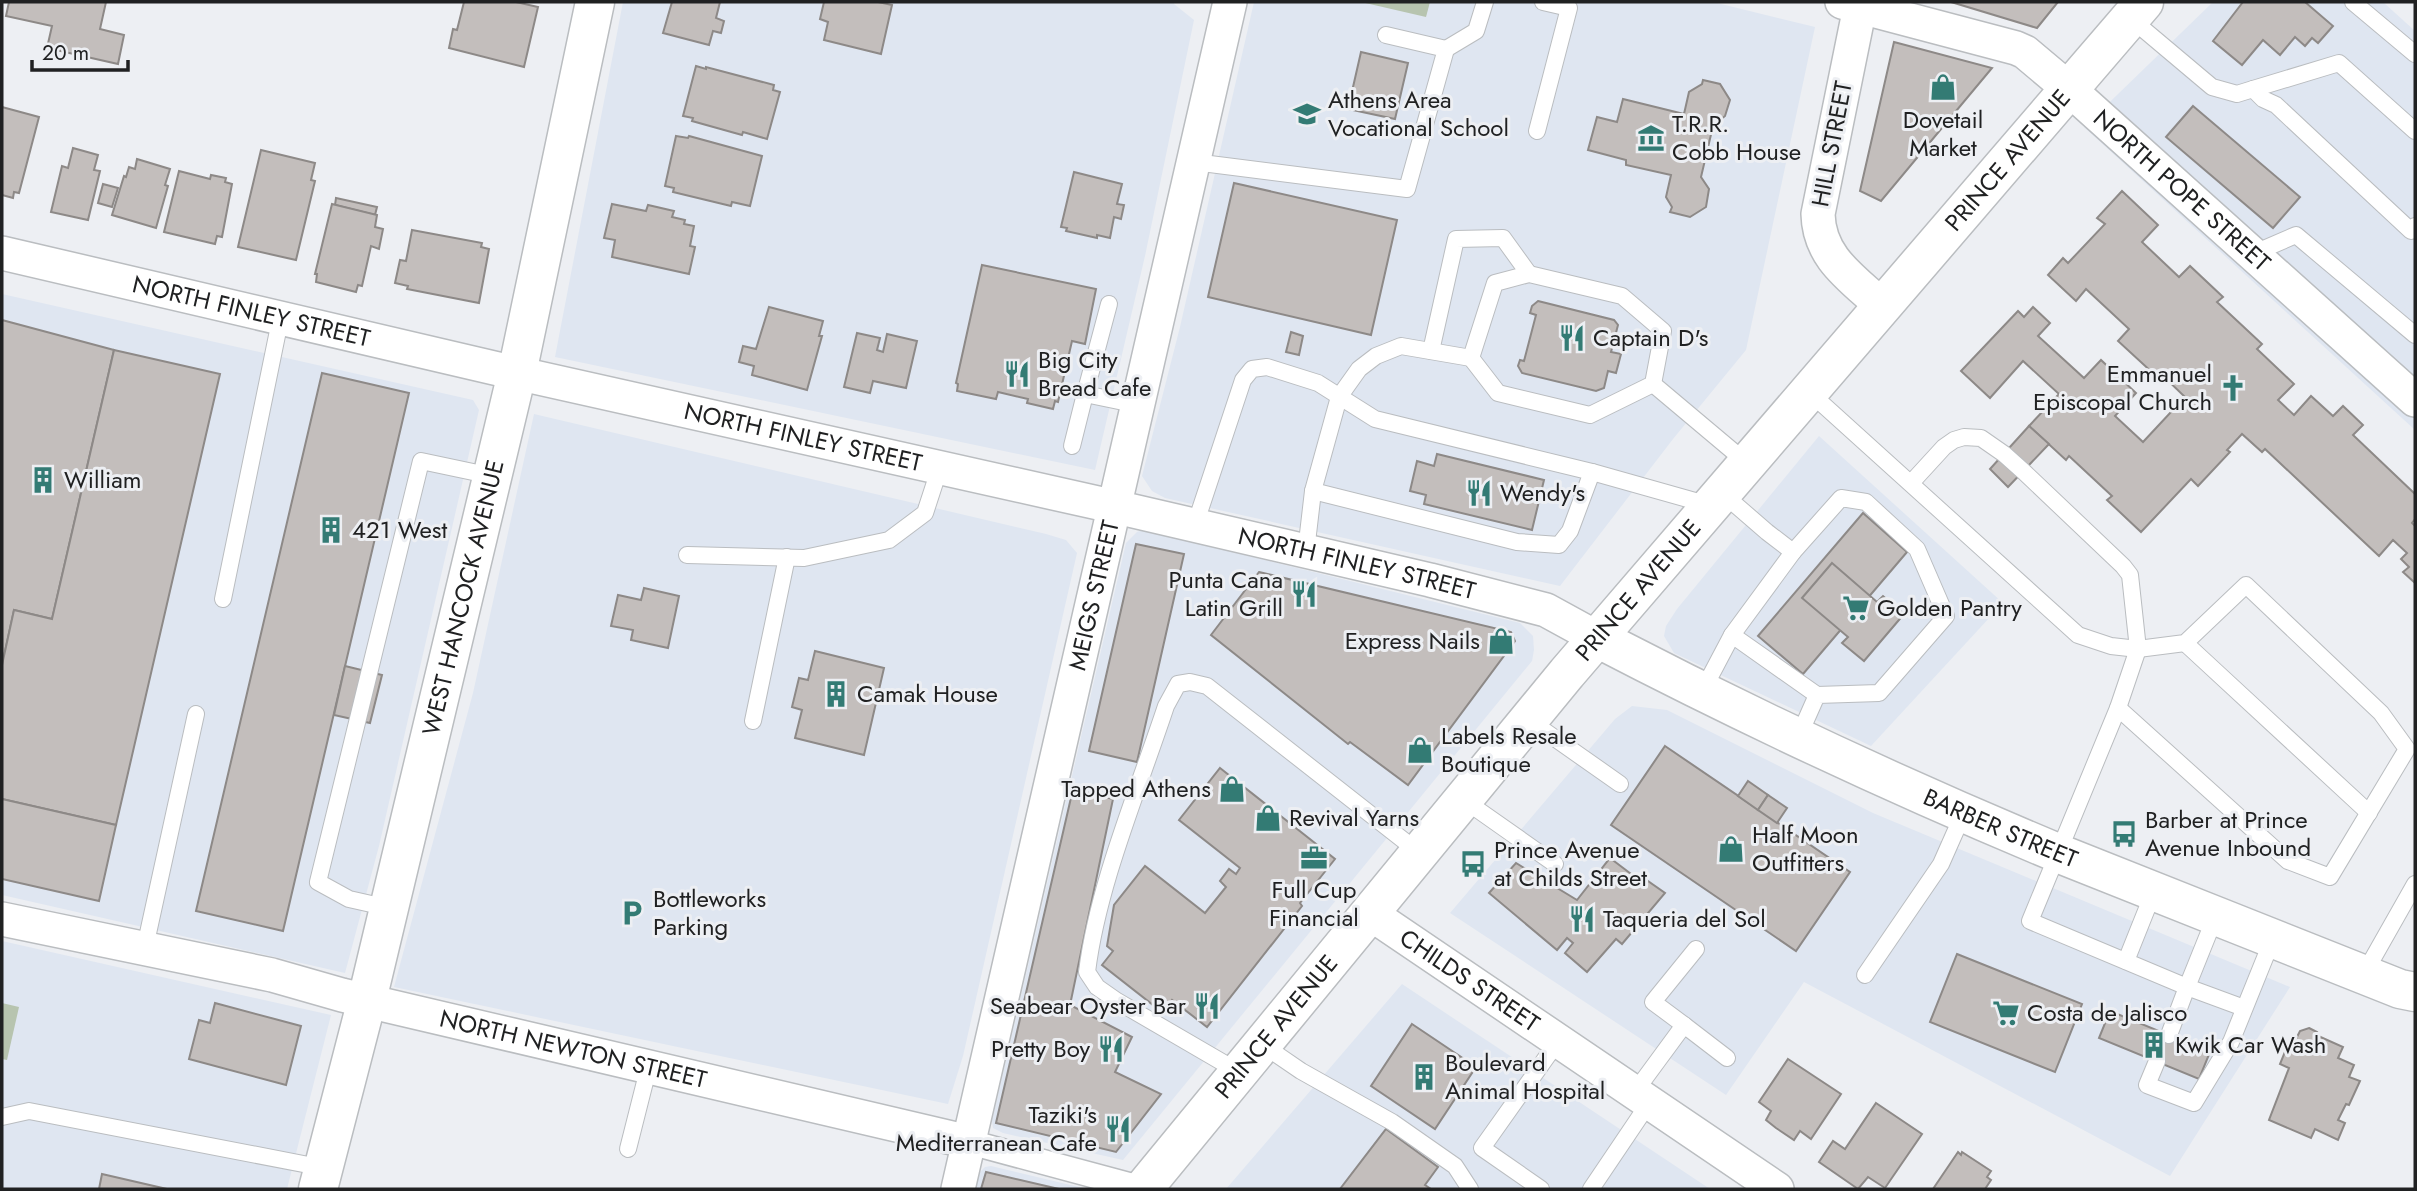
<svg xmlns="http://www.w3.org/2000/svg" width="2417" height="1191" font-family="Jost,sans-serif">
<rect width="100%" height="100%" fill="#edeff3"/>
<!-- built -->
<g fill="#dfe6f1">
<polygon points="623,2 1174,2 1174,4 1194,20 1145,256 1095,470 555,357"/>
<polygon points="1254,2 1713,2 1815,27 1746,350 1673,439 1560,586 1165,498 1152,491 1142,476 1180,327"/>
<polygon points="2213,2 2383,2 2415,31 2415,430 2084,127"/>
<polygon points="2,294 473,400 479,410 379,846 345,973 2,895"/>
<polygon points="534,414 1046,534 1066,540 1077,553 963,1056 948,1104 394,987 473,693"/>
<polygon points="1819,436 2003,603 1871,746 1674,653 1664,636 1666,626 1677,609"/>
<polygon points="1143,530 1520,623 1533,636 1534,650 1532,661 1123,1160 1003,1133 993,1128 992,1121 1126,543 1137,532"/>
<polygon points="1632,706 1667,710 1873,813 2290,987 2170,1176 1804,982 1726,1095 1450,913 1615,719"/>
<polygon points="2,941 331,1015 287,1189 2,1189"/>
<polygon points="1402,984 1710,1189 1226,1189"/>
<polygon points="991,1166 1083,1188 1085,1189 975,1189 979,1173 985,1167"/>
</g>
<!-- green -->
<g fill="#b7c4af">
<polygon points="1361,2 1430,2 1426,17"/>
<polygon points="2,1003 19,1007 7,1060 2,1059"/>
</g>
<!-- building -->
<g fill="#c3bebc" stroke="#8d8987" stroke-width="2">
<polygon points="9,2 106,2 100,29 124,35 118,64 47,48 52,26 6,16"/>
<polygon points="464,2 516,2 538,7 524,67 449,48 453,29 457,30"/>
<polygon points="672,2 720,2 716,18 724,21 721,33 713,31 709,45 663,33"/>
<polygon points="824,2 878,2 892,5 881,54 824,40 828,22 820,19"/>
<polygon points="1951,2 2058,2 2037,28"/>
<polygon points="2243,2 2305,2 2333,26 2318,43 2312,38 2305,46 2295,37 2280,55 2263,40 2242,65 2213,41"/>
<polygon points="1894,42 1992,68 1881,201 1860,191"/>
<polygon points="1361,52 1408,63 1395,119 1348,109"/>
<polygon points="696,66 706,69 706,67 774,85 773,90 780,92 767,139 743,132 742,135 692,121 693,118 683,116"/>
<polygon points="1703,80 1720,84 1730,100 1725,116 1713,126 1701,177 1709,189 1706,207 1690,217 1670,212 1672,207 1666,197 1671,175 1626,165 1626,160 1588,150 1597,117 1617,122 1623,99 1684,114 1689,92 1702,84"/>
<polygon points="2193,106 2300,197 2273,228 2166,137"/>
<polygon points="2,107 39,117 19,193 14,192 13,198 2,195"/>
<polygon points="676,136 688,138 689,136 762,156 750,206 732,202 731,206 673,192 674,188 665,186"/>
<polygon points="73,148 98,155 94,170 100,171 88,220 51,212 62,166 68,168"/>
<polygon points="261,150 315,163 311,180 315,181 296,260 238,247"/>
<polygon points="137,159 170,169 165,185 168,186 156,228 112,215 124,176 126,177 129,167 135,169"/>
<polygon points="179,171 210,179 211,175 226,178 225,182 232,184 222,237 217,236 215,244 164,232"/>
<polygon points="1074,172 1122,184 1117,204 1124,205 1121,219 1114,217 1110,238 1097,235 1097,238 1066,231 1067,228 1061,227"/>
<polygon points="1234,183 1397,220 1371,335 1208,297"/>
<polygon points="103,184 118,188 112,207 98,203"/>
<polygon points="2122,191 2158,225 2142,242 2179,277 2190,266 2223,297 2217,302 2262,344 2257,349 2294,384 2278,400 2294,415 2311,396 2333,416 2343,406 2363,425 2353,435 2415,494 2415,519 2412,523 2415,526 2415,583 2403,572 2409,567 2401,559 2407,553 2393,540 2379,556 2265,449 2262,452 2242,434 2227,450 2230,452 2198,486 2191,479 2141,532 2107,500 2112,496 2069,456 2066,460 2029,426 2059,394 2023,361 1990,398 1961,371 2018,311 2024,317 2033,307 2050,323 2038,336 2084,378 2101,360 2136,393 2115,416 2143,442 2185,397 2158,371 2155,375 2118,341 2129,329 2086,289 2076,301 2048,275 2063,258 2068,263 2105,224 2097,218"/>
<polygon points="336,198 377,207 375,215 335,205"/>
<polygon points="332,204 377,215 375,227 383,229 379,249 371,246 362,286 358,285 356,292 316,282 317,274 315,274"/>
<polygon points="612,204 646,211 648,205 674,211 672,217 685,220 684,224 694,226 690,246 695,247 689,274 612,257 615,240 604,238"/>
<polygon points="412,230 482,243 481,247 489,249 479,303 407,289 408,286 395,283 400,260 406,261"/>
<polygon points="982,265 1096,289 1085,344 1072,341 1058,402 1055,401 1053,409 1027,403 1028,399 998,392 996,399 957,391 958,384 956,383"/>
<polygon points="1538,301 1614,320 1618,325 1611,352 1621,354 1616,373 1608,371 1604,388 1596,391 1522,373 1518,366 1520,360 1524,361 1536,315 1530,313 1532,306"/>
<polygon points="769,307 823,321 819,336 822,336 807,390 752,375 754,366 739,362 743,346 756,349"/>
<polygon points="2,320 114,350 52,619 14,610 2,665"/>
<polygon points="1291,332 1303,336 1299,355 1286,352"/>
<polygon points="857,333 880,338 877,350 883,352 887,334 917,341 906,388 873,381 870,393 844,387"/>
<polygon points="114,350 220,374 116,825 2,799 2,665 14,610 52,619"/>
<polygon points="322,373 409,393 283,931 196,911"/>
<polygon points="2029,426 2049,444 2008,487 1990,469"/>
<polygon points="1437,454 1544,480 1532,530 1424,504 1426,495 1410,491 1417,461 1434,466"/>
<polygon points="1863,513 1907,552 1803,674 1758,636"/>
<polygon points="1136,544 1184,554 1137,762 1089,751"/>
<polygon points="1832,563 1877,602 1883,596 1904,614 1864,661 1842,643 1848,637 1802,598"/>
<polygon points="1259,572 1511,632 1515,641 1408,785 1350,742 1348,744 1211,635"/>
<polygon points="644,588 679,596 668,648 631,640 633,630 611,626 618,595 641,600"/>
<polygon points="815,651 884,668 864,755 795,738 802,710 792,707 799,678 808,680"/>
<polygon points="345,666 382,675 370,723 334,715"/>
<polygon points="1665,746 1850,872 1796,951 1611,825"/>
<polygon points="1220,768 1335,859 1300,903 1302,906 1207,1027 1172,1000 1162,1012 1102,965 1113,951 1107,946 1114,905 1145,866 1205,913 1226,887 1220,881 1229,869 1236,874 1240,868 1179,820"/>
<polygon points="1748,781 1768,795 1758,810 1738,796"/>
<polygon points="1073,789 1113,799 1070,1005 1132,1037 1115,1072 1161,1094 1116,1152 996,1123"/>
<polygon points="1768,795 1787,808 1777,823 1758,810"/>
<polygon points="2,799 116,825 99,901 2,879"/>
<polygon points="1610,858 1643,883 1645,879 1665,893 1622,944 1616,939 1587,972 1565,953 1573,943 1567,938 1557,950 1489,893 1516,863 1577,900"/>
<polygon points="1957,954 2082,1004 2055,1072 1930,1022"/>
<polygon points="215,1003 301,1026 286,1085 189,1059 199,1020 210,1023"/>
<polygon points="2110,1011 2210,1052 2199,1079 2099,1038"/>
<polygon points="1412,1024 1476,1067 1435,1129 1371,1086"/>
<polygon points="2309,1028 2317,1032 2316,1035 2343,1047 2338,1058 2354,1065 2349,1077 2360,1081 2349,1105 2346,1104 2338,1120 2345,1123 2338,1140 2315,1129 2311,1138 2269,1120 2289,1068 2280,1064 2291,1037 2296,1039 2300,1031"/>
<polygon points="1788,1059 1841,1094 1811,1139 1800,1131 1794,1140 1776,1128 1766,1120 1771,1111 1759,1102"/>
<polygon points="1876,1103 1922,1134 1885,1188 1868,1177 1858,1189 1819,1162 1833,1141 1845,1149"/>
<polygon points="1386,1129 1438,1167 1425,1185 1431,1189 1340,1189"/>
<polygon points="1958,1152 1961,1155 1962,1152 1991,1171 1987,1177 1991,1180 1985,1189 1933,1189"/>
<polygon points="986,1172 1059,1189 981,1189"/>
<polygon points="102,1174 167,1189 99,1189"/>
</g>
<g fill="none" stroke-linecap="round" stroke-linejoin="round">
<defs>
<g id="service">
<polyline points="2353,2 2415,54"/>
<polyline points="2130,18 2212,87 2237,94 2253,89 2263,99 2276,105 2411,231 2415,226"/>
<polyline points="1446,49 1476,31 1485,2"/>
<polyline points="2253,89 2339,63 2415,131"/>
<polyline points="1537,131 1569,8 1543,2"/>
<polyline points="1194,162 1407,189 1446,49 1386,35"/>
<polyline points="2252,254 2296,235 2415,335"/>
<polygon points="1529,274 1622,296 1663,331 1653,384 1590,415 1498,393 1471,358 1495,283"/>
<polyline points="1109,304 1085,394 1138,405"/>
<polyline points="1431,351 1456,239 1503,238 1529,274"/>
<polyline points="1653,384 1747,463"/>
<polyline points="1808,391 2078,635 2111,646 2138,649 2185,643 2246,585 2381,713 2407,749 2330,877 2288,861 2118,708"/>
<polyline points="1072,446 1085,394"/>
<polyline points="1911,483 1944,447 1954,440 1964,437 1981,438 2004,454 2023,471 2123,566 2130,575 2138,649 2118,708 2030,921 2187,987 2169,1035"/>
<polyline points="1313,491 1517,542 1559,545 1570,531 1592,472"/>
<polyline points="1722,493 1767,532 1793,552 1841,498 1866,502 1917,549 1946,616 1879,693 1817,695 1798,738"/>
<polyline points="1195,525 1243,380 1252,369 1267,367 1318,383 1375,419 1592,472 1709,505"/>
<polyline points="1306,551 1313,491 1339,397 1359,369 1376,356 1401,346 1471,358"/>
<polyline points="687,555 804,558 889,540 925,513 940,467"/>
<polyline points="223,599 281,316"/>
<polyline points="1732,635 1817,695"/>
<polyline points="2185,643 2369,813"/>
<polyline points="1703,690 1732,635 1793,552"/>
<polyline points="1529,720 1620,784"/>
<polyline points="753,721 787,557"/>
<polyline points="1464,800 1555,864"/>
<polyline points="389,908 349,899 318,882 421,461 492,476"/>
<polyline points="2216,915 2187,987 2244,1008"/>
<polyline points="145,947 196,714"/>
<polyline points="2126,961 2154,891"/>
<polyline points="2364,974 2415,884"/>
<polyline points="1865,975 1941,864 1964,812"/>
<polyline points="1684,1025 1653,1002 1696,949"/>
<polyline points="1263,1045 1301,1071 1392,1122 1455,1166 1470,1189"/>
<polyline points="2157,1061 2147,1085 2194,1103 2231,1042 2273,938"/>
<path d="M1239,1072L1117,1001L1097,987L1087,972C1098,884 1138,791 1166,706L1178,684L1190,682L1207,686L1421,854"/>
<polyline points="1634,1093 1684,1025 1727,1058"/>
<polyline points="2,1117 29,1111 324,1168"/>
<polyline points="628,1149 649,1066"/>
<polyline points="1541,1189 1482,1148 1558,1041"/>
<polyline points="1591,1189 1649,1103"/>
</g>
<polyline id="pedestrian" points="969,1142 1144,1189"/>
<g id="minor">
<path id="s1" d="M1842,2L2016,48L2025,52L2069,89L2415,400"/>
<path d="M1861,2L1818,214C1819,258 1852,278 1882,306"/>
<path id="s2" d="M2,253L494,368L1116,507L1430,580L1546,610L1599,639"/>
<path id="s3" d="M1371,914L1777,1189"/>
<path id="s4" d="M2,919L272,975L342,995L969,1142"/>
<path id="s5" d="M958,1189L1230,2"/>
</g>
<g id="tertiary">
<path id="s6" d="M1599,639C1749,717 1904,789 2060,854C2173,900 2287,943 2400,989L2415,992"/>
<path id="s7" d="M318,1189L367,1000L517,373L595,2"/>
</g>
<g id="secondary">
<path id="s8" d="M1143,1189L1567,673L2144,2"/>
</g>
</defs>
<!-- service casing -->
<use href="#service" stroke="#babdc0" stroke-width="18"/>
<!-- pedestrian casing -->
<use href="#pedestrian" stroke="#babdc0" stroke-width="27"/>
<!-- minor casing -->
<use href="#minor" stroke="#babdc0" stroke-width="36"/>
<!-- tertiary casing -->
<use href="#tertiary" stroke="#babdc0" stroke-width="41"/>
<!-- secondary casing -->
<use href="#secondary" stroke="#babdc0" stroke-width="41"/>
<!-- service -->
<use href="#service" stroke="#fff" stroke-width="16"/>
<!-- pedestrian -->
<use href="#pedestrian" stroke="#fff" stroke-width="24"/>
<!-- minor -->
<use href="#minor" stroke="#fff" stroke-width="33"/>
<!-- tertiary -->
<use href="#tertiary" stroke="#fff" stroke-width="38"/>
<!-- secondary -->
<use href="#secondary" stroke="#fff" stroke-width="38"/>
</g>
<!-- icons -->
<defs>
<symbol id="shop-bare" viewBox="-9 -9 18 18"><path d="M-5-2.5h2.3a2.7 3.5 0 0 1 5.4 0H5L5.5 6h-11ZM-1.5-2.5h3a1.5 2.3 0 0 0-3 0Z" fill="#337b74" stroke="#edeff3" stroke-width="2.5" paint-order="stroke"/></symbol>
<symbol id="school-bare" viewBox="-9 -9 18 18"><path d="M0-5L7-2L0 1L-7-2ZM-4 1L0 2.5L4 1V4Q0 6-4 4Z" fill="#337b74" stroke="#edeff3" stroke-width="2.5" paint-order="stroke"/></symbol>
<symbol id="museum-bare" viewBox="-9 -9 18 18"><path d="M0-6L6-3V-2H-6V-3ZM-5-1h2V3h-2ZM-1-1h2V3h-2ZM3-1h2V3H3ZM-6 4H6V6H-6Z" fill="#337b74" stroke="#edeff3" stroke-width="2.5" paint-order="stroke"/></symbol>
<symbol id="restaurant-bare" viewBox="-9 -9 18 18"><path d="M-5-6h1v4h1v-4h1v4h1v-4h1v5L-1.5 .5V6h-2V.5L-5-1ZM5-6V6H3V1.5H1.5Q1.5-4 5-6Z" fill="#337b74" stroke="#edeff3" stroke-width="2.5" paint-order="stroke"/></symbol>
<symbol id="church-bare" viewBox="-9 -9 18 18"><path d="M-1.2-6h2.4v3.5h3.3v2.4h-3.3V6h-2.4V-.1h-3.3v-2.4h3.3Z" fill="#337b74" stroke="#edeff3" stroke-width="2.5" paint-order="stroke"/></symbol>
<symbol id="building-bare" viewBox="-9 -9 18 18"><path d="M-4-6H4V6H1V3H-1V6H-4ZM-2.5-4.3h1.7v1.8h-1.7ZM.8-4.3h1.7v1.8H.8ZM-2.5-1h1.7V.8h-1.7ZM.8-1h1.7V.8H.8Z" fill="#337b74" stroke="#edeff3" stroke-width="2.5" paint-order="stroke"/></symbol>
<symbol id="supermarket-bare" viewBox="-9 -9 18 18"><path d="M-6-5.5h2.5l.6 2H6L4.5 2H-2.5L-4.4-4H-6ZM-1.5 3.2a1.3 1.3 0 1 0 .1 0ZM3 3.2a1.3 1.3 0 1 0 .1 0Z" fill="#337b74" stroke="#edeff3" stroke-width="2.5" paint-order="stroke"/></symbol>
<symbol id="bus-bare" viewBox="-9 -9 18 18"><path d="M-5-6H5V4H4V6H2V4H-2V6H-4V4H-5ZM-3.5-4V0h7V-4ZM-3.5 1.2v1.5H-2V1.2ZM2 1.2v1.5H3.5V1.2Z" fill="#337b74" stroke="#edeff3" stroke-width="2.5" paint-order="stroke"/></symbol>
<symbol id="office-bare" viewBox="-9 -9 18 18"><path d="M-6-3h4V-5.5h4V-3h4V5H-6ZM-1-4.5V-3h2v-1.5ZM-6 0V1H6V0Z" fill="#337b74" stroke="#edeff3" stroke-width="2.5" paint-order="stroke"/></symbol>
<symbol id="parking-bare" viewBox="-9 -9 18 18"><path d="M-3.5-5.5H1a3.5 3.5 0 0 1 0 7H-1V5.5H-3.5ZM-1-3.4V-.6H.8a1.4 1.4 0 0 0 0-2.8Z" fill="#337b74" stroke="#edeff3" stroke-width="2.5" paint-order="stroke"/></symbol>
</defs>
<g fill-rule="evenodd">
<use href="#shop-bare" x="1924" y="68" width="38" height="38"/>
<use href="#school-bare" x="1288" y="95" width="38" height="38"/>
<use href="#museum-bare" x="1632" y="119" width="38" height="38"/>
<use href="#restaurant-bare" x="1553" y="319" width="38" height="38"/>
<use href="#restaurant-bare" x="998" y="355" width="38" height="38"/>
<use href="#church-bare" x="2214" y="369" width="38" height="38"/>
<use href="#building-bare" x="24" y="461" width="38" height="38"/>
<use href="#restaurant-bare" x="1460" y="474" width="38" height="38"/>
<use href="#building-bare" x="312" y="511" width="38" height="38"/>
<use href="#restaurant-bare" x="1285" y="575" width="38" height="38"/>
<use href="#supermarket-bare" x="1837" y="589" width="38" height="38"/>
<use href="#shop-bare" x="1482" y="622" width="38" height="38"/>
<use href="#building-bare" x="817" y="675" width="38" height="38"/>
<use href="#shop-bare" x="1401" y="731" width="38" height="38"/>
<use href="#shop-bare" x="1213" y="770" width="38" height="38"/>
<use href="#shop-bare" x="1249" y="799" width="38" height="38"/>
<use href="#bus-bare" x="2105" y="815" width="38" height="38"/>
<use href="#shop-bare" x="1712" y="830" width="38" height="38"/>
<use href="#office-bare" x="1295" y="839" width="38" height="38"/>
<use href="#bus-bare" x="1454" y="845" width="38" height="38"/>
<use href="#parking-bare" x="613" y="894" width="38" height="38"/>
<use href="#restaurant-bare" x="1563" y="900" width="38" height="38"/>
<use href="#restaurant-bare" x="1188" y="987" width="38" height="38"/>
<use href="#supermarket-bare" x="1987" y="994" width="38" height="38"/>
<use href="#building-bare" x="2135" y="1026" width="38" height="38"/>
<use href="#restaurant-bare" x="1092" y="1030" width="38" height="38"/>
<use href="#building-bare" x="1405" y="1058" width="38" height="38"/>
<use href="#restaurant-bare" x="1099" y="1110" width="38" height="38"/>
</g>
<g text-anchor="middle" stroke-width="6" stroke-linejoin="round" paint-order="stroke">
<!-- poi labels -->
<g font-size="24" fill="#202122" stroke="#edeff3" text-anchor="start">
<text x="1328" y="108">Athens Area<tspan x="1328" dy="28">Vocational School</tspan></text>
<text x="1943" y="128" text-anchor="middle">Dovetail<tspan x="1943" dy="28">Market</tspan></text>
<text x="1672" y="132">T.R.R.<tspan x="1672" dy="28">Cobb House</tspan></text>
<text x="1593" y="346">Captain D's</text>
<text x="1038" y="368">Big City<tspan x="1038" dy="28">Bread Cafe</tspan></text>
<text x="2212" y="382" text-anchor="end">Emmanuel<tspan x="2212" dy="28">Episcopal Church</tspan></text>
<text x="64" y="488">William</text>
<text x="1500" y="501">Wendy's</text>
<text x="352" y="538">421 West</text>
<text x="1283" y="588" text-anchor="end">Punta Cana<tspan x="1283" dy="28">Latin Grill</tspan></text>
<text x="1877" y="616">Golden Pantry</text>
<text x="1480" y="649" text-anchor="end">Express Nails</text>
<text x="857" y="702">Camak House</text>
<text x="1441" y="744">Labels Resale<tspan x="1441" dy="28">Boutique</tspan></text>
<text x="1211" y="797" text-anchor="end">Tapped Athens</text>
<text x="1289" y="826">Revival Yarns</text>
<text x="2145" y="828">Barber at Prince<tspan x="2145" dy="28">Avenue Inbound</tspan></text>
<text x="1752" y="843">Half Moon<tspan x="1752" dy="28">Outfitters</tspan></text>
<text x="1494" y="858">Prince Avenue<tspan x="1494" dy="28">at Childs Street</tspan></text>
<text x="1314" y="898" text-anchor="middle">Full Cup<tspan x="1314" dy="28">Financial</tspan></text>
<text x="653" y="907">Bottleworks<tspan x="653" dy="28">Parking</tspan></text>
<text x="1603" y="927">Taqueria del Sol</text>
<text x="1186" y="1014" text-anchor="end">Seabear Oyster Bar</text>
<text x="2027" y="1021">Costa de Jalisco</text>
<text x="2175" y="1053">Kwik Car Wash</text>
<text x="1090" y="1057" text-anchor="end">Pretty Boy</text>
<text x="1445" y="1071">Boulevard<tspan x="1445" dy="28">Animal Hospital</tspan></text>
<text x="1097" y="1123" text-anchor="end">Taziki's<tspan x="1097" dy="28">Mediterranean Cafe</tspan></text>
</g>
<!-- street labels -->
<g font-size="24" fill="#202122" stroke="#edeff3">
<text transform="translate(1832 144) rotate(-79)" y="8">HILL STREET</text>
<text dy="8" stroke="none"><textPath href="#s8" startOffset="1344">PRINCE AVENUE</textPath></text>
<text dy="8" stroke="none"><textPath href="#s1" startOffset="399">NORTH POPE STREET</textPath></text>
<text dy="8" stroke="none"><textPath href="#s2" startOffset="256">NORTH FINLEY STREET</textPath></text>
<text dy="8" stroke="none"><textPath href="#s2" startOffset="822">NORTH FINLEY STREET</textPath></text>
<text dy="8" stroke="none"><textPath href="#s2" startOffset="1390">NORTH FINLEY STREET</textPath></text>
<text dy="8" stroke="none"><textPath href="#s8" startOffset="777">PRINCE AVENUE</textPath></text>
<text dy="8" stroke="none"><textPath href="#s5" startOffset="609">MEIGS STREET</textPath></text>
<text dy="8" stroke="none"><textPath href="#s7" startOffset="609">WEST HANCOCK AVENUE</textPath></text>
<text dy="8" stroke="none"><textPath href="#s6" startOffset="444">BARBER STREET</textPath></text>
<text dy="8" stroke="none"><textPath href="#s3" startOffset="119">CHILDS STREET</textPath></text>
<text dy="8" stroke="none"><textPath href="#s8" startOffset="210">PRINCE AVENUE</textPath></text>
<text dy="8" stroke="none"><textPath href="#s4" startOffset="586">NORTH NEWTON STREET</textPath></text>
</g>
</g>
<!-- border -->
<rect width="2417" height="1191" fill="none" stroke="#202122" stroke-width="7"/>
<!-- scale -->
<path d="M32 60v10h96v-10" fill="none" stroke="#202122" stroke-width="3.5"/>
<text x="42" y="60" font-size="21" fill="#202122" stroke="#edeff3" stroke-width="5" paint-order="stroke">20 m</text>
</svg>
